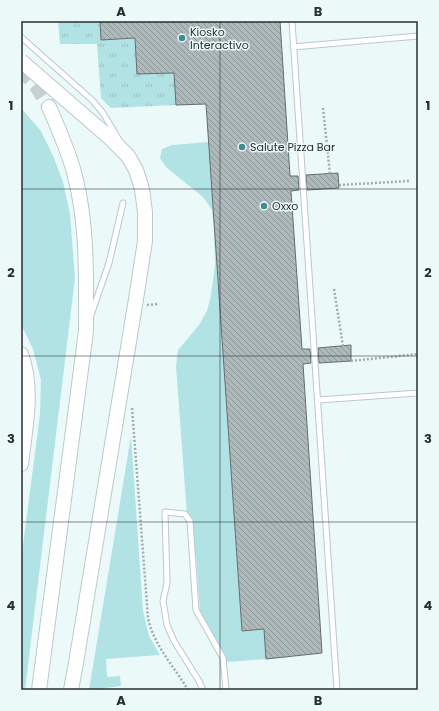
<svg xmlns="http://www.w3.org/2000/svg" width="439" height="711" font-family="Poppins,sans-serif">
<defs>
<pattern id="park-tufts" width="24" height="20" patternUnits="userSpaceOnUse"><rect width="24" height="20" fill="#b1e2e4"/><path d="M3 7l-1-3M5 7V3M7 7l1-3M15 17l-1-3M17 17v-4M19 17l1-3" fill="none" stroke="#98c2c4"/></pattern>
<pattern id="building-back-hatch" width="6" height="6" patternUnits="userSpaceOnUse"><rect width="6" height="6" fill="#adb9ba"/><path d="M-1 5l2 2M0 0l6 6M5-1l2 2" fill="none" stroke="#8d9798"/></pattern>
</defs>
<rect width="100%" height="100%" fill="#ecf9f9"/>
<!-- grass -->
<g fill="#b1e2e4">
<polygon points="21,108 41,131 54,158 63,182 70,214 75,278 25,690 21,690 21,561 40,414 41,380 33,349 21,324"/>
<polygon points="209,142 242,631 264,629 266,659 226,662 200,612 196,555 190,556 176,366 178,350 199,325 207,311 211,295 215,265 214,231 212,210 203,197 166,167 160,158 162,149 172,145"/>
<polygon points="131,436 143,611 149,636 160,655 106,659 107,677 120,676 121,686 89,690"/>
</g>
<!-- park -->
<polygon fill="url(#park-tufts)" points="58,21 100,21 102,40 135,38 137,73 174,73 176,105 111,108 101,98 97,44 60,44"/>
<!-- building -->
<g fill="url(#building-back-hatch)" stroke="#636e6e">
<polygon points="100,21 280,21 290,176 298,176 299,190 291,191 302,349 310,349 311,363 303,364 322,653 266,659 264,629 242,631 206,104 176,105 174,73 137,74 135,38 101,40"/>
<polygon points="338,173 339,188 307,190 306,175"/>
<polygon points="351,345 351,361 319,363 318,348"/>
</g>
<g fill="none" stroke-linecap="round" stroke-linejoin="round">
<!-- secondary-tunnel -->
<polyline stroke="#c5d0d1" stroke-width="14" stroke-dasharray="14 7" stroke-linecap="butt" points="21,69 36,86 49,107"/>
<defs>
<g id="lane">
<polyline points="292,21 337,690"/>
<polyline points="293,47 418,36"/>
<polyline points="91,315 109,263 123,203"/>
<polyline points="318,400 418,393"/>
<polyline points="203,690 199,681 174,641 167,625 163,601 167,583 165,512 185,514 190,521 196,610 223,658 226,690"/>
</g>
<g id="secondary">
<path d="M21,354C34,389 25,428 21,464"/>
<path d="M39,690L86,331C86,279 88,227 75,176C69,152 59,130 49,107"/>
<polyline points="71,690 76,663"/>
</g>
</defs>
<!-- lane casing -->
<use href="#lane" stroke="#bcc9ca" stroke-width="7"/>
<!-- secondary casing -->
<use href="#secondary" stroke="#bcc9ca" stroke-width="16"/>
<!-- path -->
<g stroke="#a2acac" stroke-width="2.5" stroke-dasharray="2 2" stroke-linecap="butt">
<polyline points="323,108 330,174"/>
<polyline points="339,185 409,181"/>
<polyline points="334,289 343,346"/>
<polyline points="147,305 158,304"/>
<polyline points="351,361 418,354"/>
<path d="M132,408L148,618C154,646 174,666 188,690"/>
<polyline points="115,690 116,690"/>
</g>
<!-- lane -->
<use href="#lane" stroke="#fff" stroke-width="5"/>
<!-- secondary -->
<use href="#secondary" stroke="#fff" stroke-width="14"/>
<defs>
<polyline id="lane-bridge" points="21,37 92,100 103,113 119,140"/>
<polyline id="secondary-bridge" points="21,61 110,138 128,156 136,170 142,189 145,212 145,241 136,299 76,663"/>
</defs>
<!-- lane-bridge casing -->
<use href="#lane-bridge" stroke="#bcc9ca" stroke-width="7" stroke-linecap="butt"/>
<!-- secondary-bridge casing -->
<use href="#secondary-bridge" stroke="#bcc9ca" stroke-width="16" stroke-linecap="butt"/>
<!-- lane-bridge -->
<use href="#lane-bridge" stroke="#fff" stroke-width="5"/>
<!-- secondary-bridge -->
<use href="#secondary-bridge" stroke="#fff" stroke-width="14"/>
</g>
<!-- grid -->
<path fill="none" stroke="#2a2e2f" stroke-width="1" stroke-opacity="0.55" d="M220,21V690M21,189H418M21,356H418M21,522H418"/>
<!-- markers -->
<g fill="#438b8f" stroke="#ecf9f9" stroke-width="1.5">
<circle cx="182" cy="38" r="4"/>
<circle cx="242" cy="147" r="4"/>
<circle cx="264" cy="206" r="4"/>
</g>
<g text-anchor="middle" stroke-width="3" stroke-linejoin="round" paint-order="stroke">
<!-- poi labels -->
<g font-size="11" fill="#2a2e2f" stroke="#ecf9f9" text-anchor="start">
<text x="190" y="36">Kiosko<tspan x="190" dy="13">Interactivo</tspan></text>
<text x="250" y="151">Salute Pizza Bar</text>
<text x="272" y="210">Oxxo</text>
</g>
</g>
<!-- border -->
<rect width="439" height="711" fill="none" stroke="#ecf9f9" stroke-width="44"/>
<rect x="22" y="22" width="395" height="667" fill="none" stroke="#2a2e2f" stroke-width="1.5"/>
<g font-size="13" text-anchor="middle" font-weight="bold" fill="#2a2e2f">
<text x="121" y="16">A</text>
<text x="318" y="16">B</text>
<text x="11" y="110">1</text>
<text x="428" y="110">1</text>
<text x="11" y="277">2</text>
<text x="428" y="277">2</text>
<text x="11" y="443">3</text>
<text x="428" y="443">3</text>
<text x="11" y="610">4</text>
<text x="428" y="610">4</text>
<text x="121" y="705">A</text>
<text x="318" y="705">B</text>
</g>
</svg>
